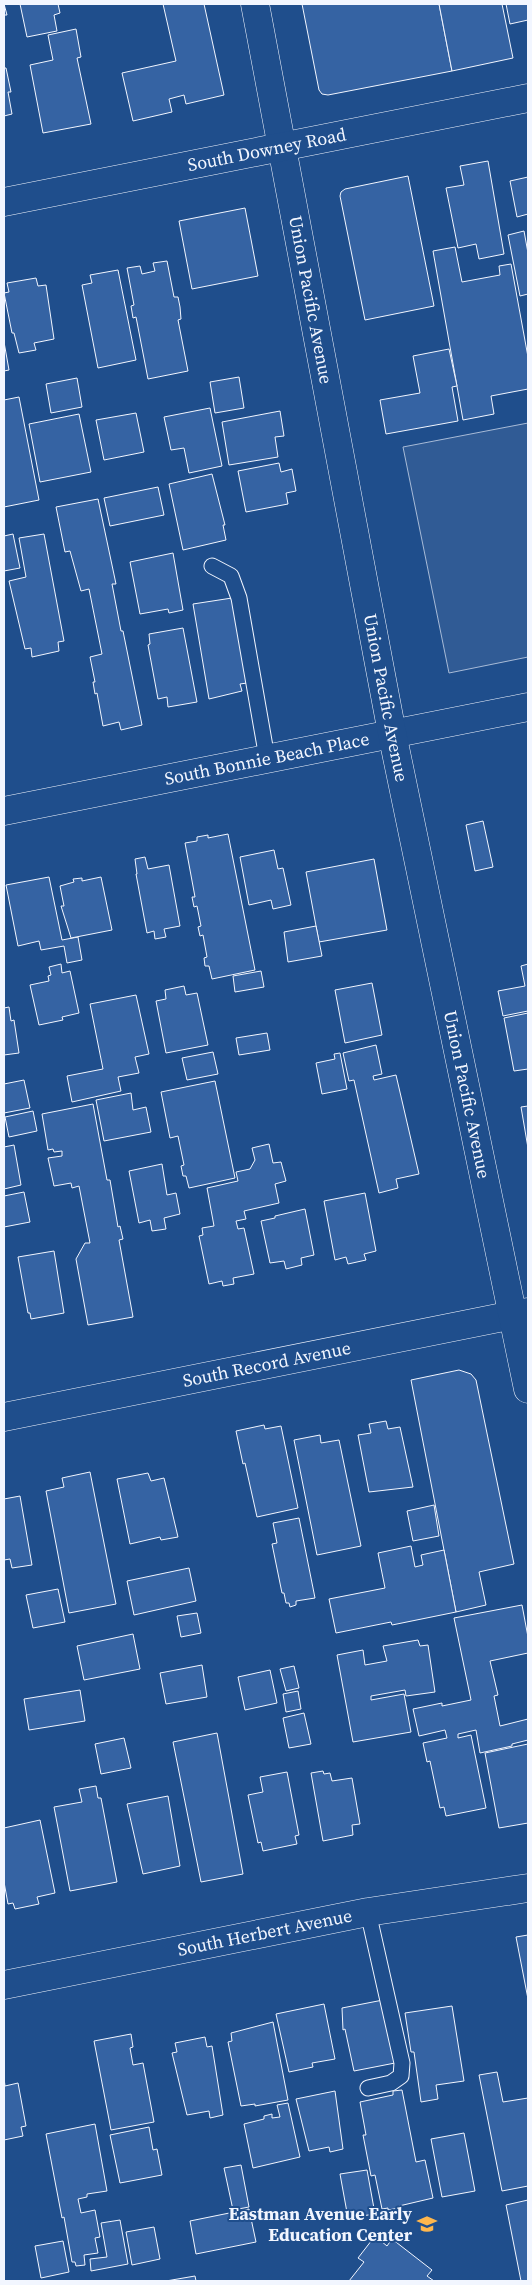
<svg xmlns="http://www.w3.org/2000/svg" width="532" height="2285" font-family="'Source Serif 4',serif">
<rect width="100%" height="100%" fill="#1f4e8c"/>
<!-- built -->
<polygon fill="#305b95" stroke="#a8bbd7" points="528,423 528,657 449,673 403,447"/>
<!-- building -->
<g fill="#3563a3" stroke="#f2f6ff">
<polygon points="4,4 7,15 4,15"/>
<polygon points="20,4 58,4 60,13 54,15 57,31 27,37"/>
<polygon points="163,4 204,4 224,95 186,104 184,95 169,99 172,112 133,121 122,73 176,61"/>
<polygon points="302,4 439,4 452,71 328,95 322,94 319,90"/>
<polygon points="439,4 502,4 513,58 452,71"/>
<polygon points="506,4 528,4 528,20 510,24"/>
<polygon points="76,29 81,57 77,58 91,124 43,133 30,65 53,60 48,35"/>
<polygon points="4,68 6,68 11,92 8,92 12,114 4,116"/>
<polygon points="488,161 504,254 479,259 476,244 458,248 446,188 464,185 460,166"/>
<polygon points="408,176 434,306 365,320 340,196 341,192 345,189"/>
<polygon points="528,177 528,214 517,217 510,181"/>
<polygon points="245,208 258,276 192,289 179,221"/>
<polygon points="524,231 528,253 528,294 520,296 508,235"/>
<polygon points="455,247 462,282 500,275 499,266 511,264 528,357 528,389 491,396 494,414 463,420 433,251"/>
<polygon points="167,261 174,297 178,297 180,307 181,319 178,320 188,371 148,379 136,317 133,318 131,306 134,305 127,268 140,266 142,274 155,271 153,263"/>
<polygon points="118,270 136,360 98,368 82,285 92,283 90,275"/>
<polygon points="36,278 38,286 46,285 54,339 34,343 36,350 19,353 14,333 12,333 4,293 9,292 7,283"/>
<polygon points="4,342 9,370 4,371"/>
<polygon points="449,349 457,386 452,387 458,421 386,434 380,400 420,393 413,356"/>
<polygon points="239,377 244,408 215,413 210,382"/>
<polygon points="77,378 82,407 51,413 46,384"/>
<polygon points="19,397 39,500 4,507 4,400"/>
<polygon points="210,408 222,466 189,473 184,448 171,450 164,417"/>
<polygon points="280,411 284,436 275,437 278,457 229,465 222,422"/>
<polygon points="136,413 144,452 104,460 96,420"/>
<polygon points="79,414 91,472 40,482 29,424"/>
<polygon points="279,463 281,472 292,469 296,491 286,493 288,504 246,512 238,471"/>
<polygon points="212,474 225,525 223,525 226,540 183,550 169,484"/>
<polygon points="158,487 164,515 110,526 104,498"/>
<polygon points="98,499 116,584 112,584 121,631 123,631 142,725 121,730 119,722 103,726 97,693 95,694 93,682 95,682 90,657 102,654 89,589 81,591 70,551 65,552 56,507"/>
<polygon points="13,534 20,568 4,571 4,536"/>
<polygon points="44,534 64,641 58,642 59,651 32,657 31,648 25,649 9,581 26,577 19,538"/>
<polygon points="173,553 183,610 169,613 168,609 140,614 130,562"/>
<polygon points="232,598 247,683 240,684 242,691 209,699 193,604"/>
<polygon points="183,628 197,702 168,707 167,697 158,699 148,645 150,644 149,634"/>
<polygon points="483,821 493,867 475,871 466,825"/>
<polygon points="228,834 255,970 212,979 209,966 205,966 204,958 207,957 203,935 200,936 198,927 201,926 197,906 194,907 192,897 195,897 185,843 197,841 197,837 208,835 208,838"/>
<polygon points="274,850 278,869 283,868 291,905 273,909 271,900 249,905 240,857"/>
<polygon points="145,857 148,869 169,865 180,926 164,929 166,937 155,939 154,931 147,933 136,874 137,874 135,859"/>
<polygon points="374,859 387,930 319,942 306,872"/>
<polygon points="49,877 62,940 78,937 82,960 67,963 64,946 41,950 39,941 18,946 6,885"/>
<polygon points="101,877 112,930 71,938 61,906 64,906 60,886 74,882 73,879 82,878 82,881"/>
<polygon points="316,926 322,956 288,962 284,932"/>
<polygon points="61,964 62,973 70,971 79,1013 62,1017 63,1020 39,1025 30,985 49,981 48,976 51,975 49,967"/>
<polygon points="528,964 528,1011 503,1016 498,991 525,986 521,966"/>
<polygon points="261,971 264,987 235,992 233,976"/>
<polygon points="372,983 382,1035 345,1043 335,990"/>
<polygon points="184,986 186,995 197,993 208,1045 166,1053 156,1001 166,999 165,990"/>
<polygon points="136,995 149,1054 135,1057 139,1073 118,1077 121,1091 72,1102 67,1076 103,1069 90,1004"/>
<polygon points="9,1007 11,1021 14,1020 19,1053 4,1055 4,1008"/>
<polygon points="528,1013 528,1069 514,1071 504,1018"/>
<polygon points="267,1033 270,1050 239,1055 236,1038"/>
<polygon points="376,1045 382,1074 373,1076 374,1080 396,1075 419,1174 396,1179 398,1188 379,1193 354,1080 349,1081 343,1053"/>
<polygon points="213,1052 218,1074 187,1080 182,1058"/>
<polygon points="340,1053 347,1089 322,1094 316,1063 335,1059 334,1054"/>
<polygon points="24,1080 30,1108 4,1113 4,1084"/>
<polygon points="215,1081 235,1178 189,1188 186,1176 183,1176 181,1166 184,1165 178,1136 170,1138 161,1092"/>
<polygon points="131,1093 133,1110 146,1107 151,1132 104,1141 96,1100"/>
<polygon points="93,1104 107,1180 110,1180 118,1227 120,1226 123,1239 119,1240 133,1317 88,1325 76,1259 85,1243 90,1243 79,1186 72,1188 71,1183 54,1186 48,1158 62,1156 62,1151 54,1152 53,1149 48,1150 42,1114"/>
<polygon points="528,1106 528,1148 521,1107"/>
<polygon points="33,1111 37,1131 9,1137 5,1117"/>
<polygon points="269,1144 273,1163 281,1162 286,1181 275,1184 279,1203 244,1211 246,1219 236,1221 238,1229 244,1228 254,1274 233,1278 234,1284 223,1286 222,1281 209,1284 199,1236 203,1235 202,1228 214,1226 207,1188 238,1181 236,1172 250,1169 255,1160 252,1148"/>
<polygon points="14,1145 21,1185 4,1189 4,1147"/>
<polygon points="162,1164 167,1195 176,1193 180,1214 164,1218 166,1229 152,1231 150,1220 139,1223 129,1171"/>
<polygon points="24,1192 30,1222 4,1227 4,1196"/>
<polygon points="365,1193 376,1251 364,1254 366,1260 348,1264 346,1257 335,1260 324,1201"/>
<polygon points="305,1209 314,1255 301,1258 302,1265 286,1269 284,1261 270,1263 261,1221 275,1218 275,1216"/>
<polygon points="54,1251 64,1313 31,1319 30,1313 28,1313 18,1257"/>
<polygon points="459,1370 471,1374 476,1380 514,1564 479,1572 486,1605 456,1612 411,1380"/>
<polygon points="386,1421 388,1429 400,1427 413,1487 369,1492 358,1435 371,1433 369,1424"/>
<polygon points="264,1425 265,1429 281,1426 298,1508 257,1517 245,1463 243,1464 236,1431"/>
<polygon points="320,1435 321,1443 339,1440 361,1546 317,1555 294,1440"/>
<polygon points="90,1472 116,1604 69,1613 46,1491 64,1487 62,1478"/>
<polygon points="148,1473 151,1481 164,1478 178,1537 161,1540 160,1537 130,1544 117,1479"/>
<polygon points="20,1496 32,1565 12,1568 10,1559 4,1560 4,1499"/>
<polygon points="434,1505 439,1536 413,1541 407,1511"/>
<polygon points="299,1518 315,1598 296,1601 296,1605 290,1607 289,1603 286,1603 284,1593 282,1593 272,1544 277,1543 273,1523"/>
<polygon points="411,1546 415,1567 423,1565 421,1555 444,1550 456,1612 392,1625 391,1622 336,1633 329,1599 385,1588 378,1553"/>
<polygon points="189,1568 196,1601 134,1615 127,1581"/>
<polygon points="58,1589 65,1622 33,1628 26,1595"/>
<polygon points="522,1605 528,1637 528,1653 490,1661 498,1695 494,1696 500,1726 528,1719 528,1740 512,1744 512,1746 480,1753 476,1730 458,1734 458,1738 471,1735 486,1808 446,1816 444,1807 440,1808 430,1761 427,1762 423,1743 447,1738 445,1730 419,1736 413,1709 442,1703 442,1706 471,1700 454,1618"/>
<polygon points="197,1613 201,1633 181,1637 177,1616"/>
<polygon points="133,1634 140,1669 84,1680 77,1646"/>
<polygon points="418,1640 420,1646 428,1645 435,1692 406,1696 405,1690 371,1696 371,1700 404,1694 411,1732 353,1742 337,1655 363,1650 365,1665 387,1661 383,1646"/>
<polygon points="202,1665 207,1697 166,1704 160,1673"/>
<polygon points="294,1666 299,1688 286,1691 280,1669"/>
<polygon points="270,1670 277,1703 245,1710 238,1677"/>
<polygon points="80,1690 85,1721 29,1730 24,1699"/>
<polygon points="298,1691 301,1709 286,1712 283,1694"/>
<polygon points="304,1713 311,1744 289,1748 283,1718"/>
<polygon points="217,1733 243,1874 201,1882 173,1742"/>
<polygon points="124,1738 131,1768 101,1774 95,1744"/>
<polygon points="528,1744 528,1823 499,1828 485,1753"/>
<polygon points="323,1771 324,1774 330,1773 332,1781 352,1778 360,1824 352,1825 353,1835 323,1841 311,1773"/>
<polygon points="287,1772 299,1835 295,1836 297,1844 263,1851 261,1842 258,1843 248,1795 263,1792 260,1777"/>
<polygon points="96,1786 98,1798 101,1798 117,1882 70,1891 54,1807 82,1802 79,1789"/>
<polygon points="168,1796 180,1866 143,1874 127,1804"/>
<polygon points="40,1820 55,1893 37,1897 39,1904 15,1909 13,1903 8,1904 4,1882 4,1828"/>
<polygon points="528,1935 528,1999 516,1937"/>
<polygon points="383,2000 395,2063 354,2071 345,2029 343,2030 342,2008"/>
<polygon points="324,2004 335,2059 312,2063 313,2067 289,2072 276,2014"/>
<polygon points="452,2006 464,2081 436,2085 438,2099 421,2102 414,2052 411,2052 405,2013"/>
<polygon points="273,2022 288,2100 255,2106 255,2104 241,2106 228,2042 232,2041 231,2033"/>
<polygon points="131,2034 133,2047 130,2048 133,2065 143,2063 154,2122 111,2130 94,2041"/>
<polygon points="205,2037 207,2047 212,2046 223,2115 210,2118 209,2111 187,2115 172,2053 177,2052 175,2043"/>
<polygon points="497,2072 503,2102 528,2098 528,2186 502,2191 479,2075"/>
<polygon points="4,2078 5,2086 18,2083 26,2126 21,2127 23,2136 4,2140"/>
<polygon points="402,2090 416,2162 425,2160 433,2198 399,2206 399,2208 388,2210 388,2208 382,2209 375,2175 371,2176 363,2135 366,2135 360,2102 393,2095 393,2091"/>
<polygon points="335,2091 343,2149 330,2152 329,2147 309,2151 296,2099"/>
<polygon points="288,2103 300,2157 253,2168 244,2124 264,2119 264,2116 272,2114 272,2118 280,2117 277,2105"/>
<polygon points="95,2124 107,2191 87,2194 87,2197 78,2199 81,2213 95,2210 100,2237 95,2238 98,2253 84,2255 85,2265 76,2266 75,2262 72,2262 64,2217 62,2218 46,2134"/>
<polygon points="149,2127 153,2150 157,2149 162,2175 120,2183 110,2135"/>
<polygon points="464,2133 475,2191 442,2197 431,2139"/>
<polygon points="241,2165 249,2207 233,2210 224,2168"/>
<polygon points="367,2170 375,2214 348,2218 340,2174"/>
<polygon points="528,2200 528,2281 521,2281 506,2205"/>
<polygon points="249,2209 256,2242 196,2254 190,2221"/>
<polygon points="120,2220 128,2264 91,2271 90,2259 107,2257 101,2223"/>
<polygon points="154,2227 160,2259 132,2265 126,2232"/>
<polygon points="375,2236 387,2246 392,2239 432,2270 427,2276 434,2281 349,2281 364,2262 358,2258"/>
<polygon points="63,2241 69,2272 41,2278 35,2246"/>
<polygon points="195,2276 196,2281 166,2281"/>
</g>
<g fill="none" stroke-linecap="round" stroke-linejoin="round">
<defs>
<g id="service">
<polyline points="212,566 231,576 239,598 267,758"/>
<polyline points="368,2088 391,2083 401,2076 402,2063 368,1912"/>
</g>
<g id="minor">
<path id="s1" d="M4,811L528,707"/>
<path id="s2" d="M4,1417L528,1312"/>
<path id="s3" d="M4,1985L368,1912L528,1888"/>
</g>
<g id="tertiary">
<path id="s4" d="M255,4L392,733L528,1389"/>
<path id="s5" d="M4,202L528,98"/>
</g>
</defs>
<!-- service casing -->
<use href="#service" stroke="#f2f6ff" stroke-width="17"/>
<!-- minor casing -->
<use href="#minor" stroke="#f2f6ff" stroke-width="29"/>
<!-- tertiary casing -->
<use href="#tertiary" stroke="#f2f6ff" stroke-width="29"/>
<!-- service -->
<use href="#service" stroke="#1f4e8c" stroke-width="15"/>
<!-- minor -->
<use href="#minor" stroke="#1f4e8c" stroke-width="28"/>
<!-- tertiary -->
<use href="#tertiary" stroke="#1f4e8c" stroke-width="28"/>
</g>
<!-- icons -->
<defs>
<symbol id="school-bare" viewBox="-9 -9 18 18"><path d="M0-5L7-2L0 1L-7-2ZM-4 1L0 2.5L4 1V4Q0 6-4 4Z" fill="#ffb74d" stroke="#1f4e8c" stroke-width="2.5" paint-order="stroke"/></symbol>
</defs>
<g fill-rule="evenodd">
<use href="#school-bare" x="413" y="2210" width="28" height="28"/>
</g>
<g text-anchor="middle" stroke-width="4" stroke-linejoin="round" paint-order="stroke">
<!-- street labels -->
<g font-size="18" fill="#f2f6ff" stroke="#1f4e8c">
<text dy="6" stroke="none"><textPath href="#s5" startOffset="268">South Downey Road</textPath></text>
<text dy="6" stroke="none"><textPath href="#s4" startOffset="301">Union Pacific Avenue</textPath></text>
<text dy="6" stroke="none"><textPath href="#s4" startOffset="706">Union Pacific Avenue</textPath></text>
<text dy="6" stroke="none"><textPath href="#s1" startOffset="268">South Bonnie Beach Place</textPath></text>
<text dy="6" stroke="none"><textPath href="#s4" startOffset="1111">Union Pacific Avenue</textPath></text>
<text dy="6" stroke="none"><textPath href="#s2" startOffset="268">South Record Avenue</textPath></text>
<text dy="6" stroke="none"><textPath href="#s3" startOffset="266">South Herbert Avenue</textPath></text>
</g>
<!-- poi labels -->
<g font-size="18" font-weight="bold" fill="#f2f6ff" stroke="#1f4e8c" text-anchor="end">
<text x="412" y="2220">Eastman Avenue Early<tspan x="412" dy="21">Education Center</tspan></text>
</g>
</g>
<!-- border -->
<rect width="532" height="2285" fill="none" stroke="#f2f6ff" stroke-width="10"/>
</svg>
